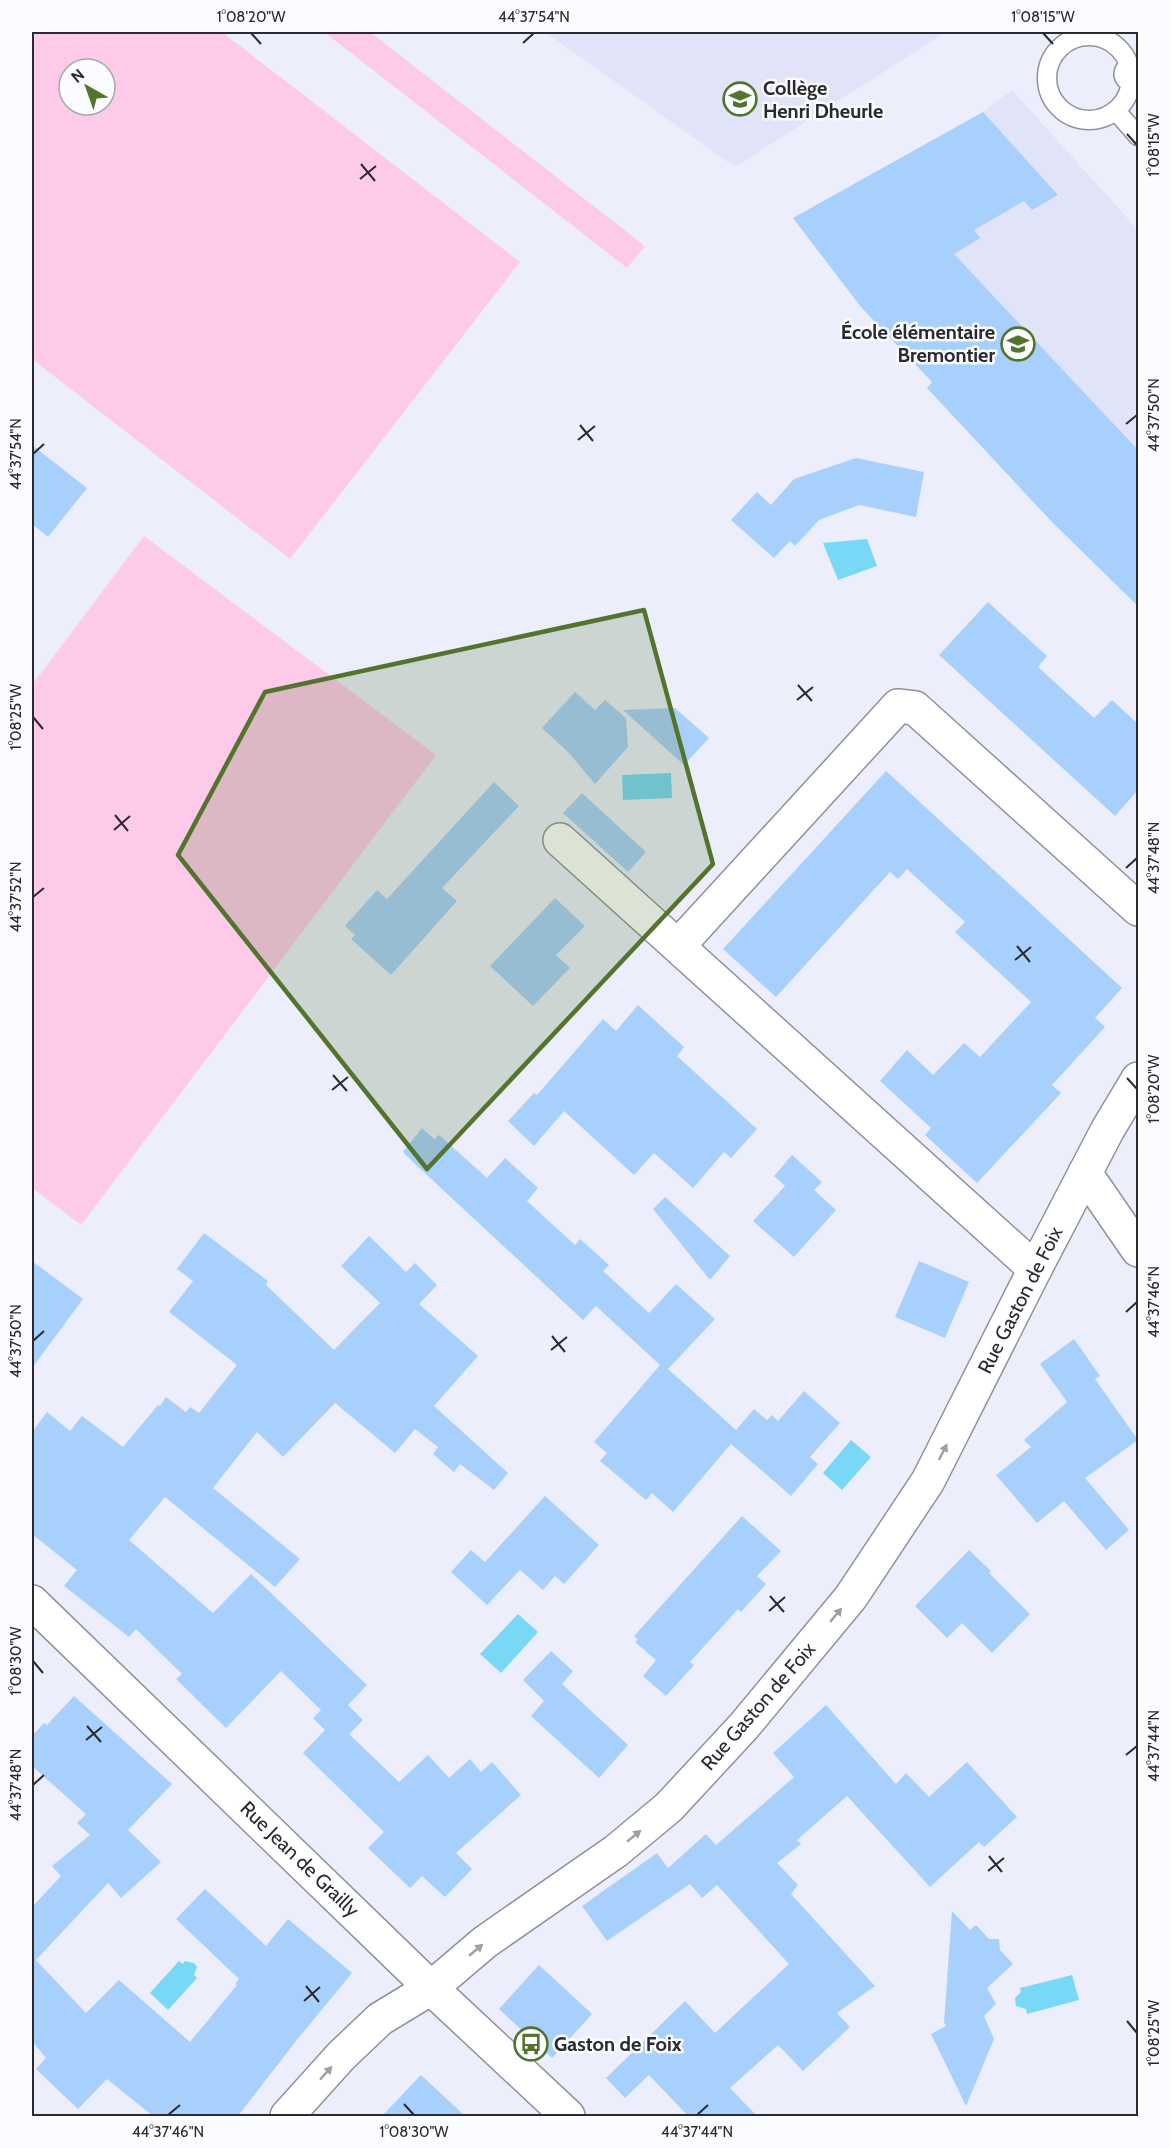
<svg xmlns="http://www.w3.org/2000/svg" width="1170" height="2148" font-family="Cabin,sans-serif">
<rect width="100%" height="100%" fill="#eceefc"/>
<!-- built -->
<g fill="#e1e3f8">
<polygon points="545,32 946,32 735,167"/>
<polygon points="1012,90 1138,230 1138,606 1052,522 927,388 932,382 861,307 793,218 983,112"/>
</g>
<!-- green -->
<g fill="#fecaea" fill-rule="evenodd">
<path d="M32,32H222L520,262L290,559L32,359ZM69,69H105V105H69Z"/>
<polygon points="324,32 370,32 645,246 627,268"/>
<polygon points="144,536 436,755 81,1225 32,1188 32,685"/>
</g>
<!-- water -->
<g fill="#78d8f6">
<polygon points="867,539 877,566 838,580 823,543"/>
<polygon points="671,773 672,798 623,800 622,775"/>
<polygon points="851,1440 871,1457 842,1490 823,1473"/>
<polygon points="518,1614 538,1632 501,1673 480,1654"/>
<polygon points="179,1961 183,1964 185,1961 194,1963 197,1967 194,1975 197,1978 168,2010 150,1993"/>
<polygon points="1072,1975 1079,2000 1027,2014 1026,2009 1016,2006 1015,1998 1021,1992 1020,1988"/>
</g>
<!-- building -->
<g fill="#a8d0fc">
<polygon points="983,112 1058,195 1032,210 1024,201 974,230 980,238 954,254 1138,450 1138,606 1052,522 927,388 932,382 861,307 793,218"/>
<polygon points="32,445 87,488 48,537 32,524"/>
<polygon points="856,458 924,472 916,517 859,505 819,520 795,546 790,541 774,558 731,520 757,492 771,505 794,479"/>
<polygon points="988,602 1047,656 1038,667 1094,718 1112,700 1138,724 1138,790 1115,816 939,655"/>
<polygon points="575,692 595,710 605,700 626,718 628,747 595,784 568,752 542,728"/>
<polygon points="675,708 709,738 684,765 623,710"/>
<polygon points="886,771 1122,988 1095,1018 1105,1027 1052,1085 1061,1093 977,1183 925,1135 931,1128 880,1081 907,1050 933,1075 964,1043 980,1057 1031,1002 955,932 965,922 907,869 898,879 890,872 776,997 723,949"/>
<polygon points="494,782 519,806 442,888 457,901 391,975 351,939 355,935 345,926 377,890 387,899"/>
<polygon points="582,793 646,852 628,872 563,813"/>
<polygon points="555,898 585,926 556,955 570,968 533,1006 490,966"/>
<polygon points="638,1005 684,1047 677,1056 757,1129 731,1158 724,1152 693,1188 654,1153 634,1175 564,1111 534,1146 508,1121 534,1093 537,1095 603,1019 616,1031"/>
<polygon points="422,1128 434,1139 439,1135 487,1178 505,1158 538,1188 527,1201 575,1245 580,1239 609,1265 603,1271 649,1313 676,1284 715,1319 668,1369 736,1430 754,1409 767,1420 772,1415 778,1421 804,1391 840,1423 810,1457 818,1464 791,1496 731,1444 673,1512 652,1493 646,1500 600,1461 607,1453 594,1442 660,1365 596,1306 583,1320 413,1162 403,1152"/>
<polygon points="792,1155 822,1182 814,1190 836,1210 794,1257 753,1221 785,1186 774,1176"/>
<polygon points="665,1197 730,1256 710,1280 653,1209"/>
<polygon points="204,1233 268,1281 266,1285 334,1350 380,1303 341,1266 369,1236 406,1272 415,1263 437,1285 419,1304 478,1356 434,1406 508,1473 494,1490 460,1464 454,1472 433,1454 438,1447 415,1429 395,1453 335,1403 283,1457 257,1432 213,1488 300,1559 275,1587 165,1497 129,1540 213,1613 251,1574 367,1685 348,1705 363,1720 349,1734 399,1782 428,1755 449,1778 470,1759 481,1772 492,1762 521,1795 456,1853 472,1869 445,1897 422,1876 410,1888 368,1848 384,1832 303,1753 325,1730 313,1718 321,1710 281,1671 226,1728 176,1679 182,1674 136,1629 129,1637 64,1586 77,1570 32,1534 32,1432 47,1412 70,1431 82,1416 123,1447 158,1405 160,1406 166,1397 186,1412 190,1407 199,1413 237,1365 169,1312 193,1281 177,1269"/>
<polygon points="32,1261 83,1299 32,1368"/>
<polygon points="919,1261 969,1282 945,1338 895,1317"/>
<polygon points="1074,1339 1100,1376 1095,1379 1138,1440 1085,1478 1129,1530 1106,1550 1064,1501 1037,1523 996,1475 1031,1447 1024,1440 1067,1402 1040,1364"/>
<polygon points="545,1496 599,1545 564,1584 555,1576 543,1590 520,1570 487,1605 451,1572 471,1550 485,1562"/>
<polygon points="742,1516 781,1551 757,1576 766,1584 741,1612 738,1609 690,1662 694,1665 666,1696 643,1676 656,1660 635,1642 638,1640 634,1636"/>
<polygon points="969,1550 991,1571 989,1573 1030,1614 992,1653 962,1623 947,1638 915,1606"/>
<polygon points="551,1651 573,1671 562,1684 628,1745 599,1778 531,1716 544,1701 523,1680"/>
<polygon points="74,1696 172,1784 128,1830 161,1862 121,1898 108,1883 36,1960 86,2013 119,1980 190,2042 237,1985 235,1984 239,1979 176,1919 205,1889 266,1946 288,1919 352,1973 296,2041 238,2116 153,2116 107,2079 78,2109 36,2069 46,2058 32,2041 32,1907 61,1876 52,1866 90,1835 77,1823 86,1814 32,1766 32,1736 44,1723 47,1725"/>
<polygon points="826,1705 896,1784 906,1773 929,1797 967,1762 1017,1817 984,1847 979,1842 930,1887 847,1796 797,1840 801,1844 777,1863 798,1885 791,1894 875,1986 837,2013 850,2027 803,2071 778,2045 730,2088 757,2116 688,2116 649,2075 625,2098 606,2078 685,2001 715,2033 789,1964 717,1885 702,1898 690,1884 607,1941 582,1906 657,1853 668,1868 706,1834 716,1845 794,1777 773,1753"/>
<polygon points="952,1911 970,1930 976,1925 989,1939 999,1939 1000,1950 1013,1964 987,1988 996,2004 984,2016 994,2039 966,2106 931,2034 946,2026 944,2023"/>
<polygon points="539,1965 592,2014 552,2058 499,2009"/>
<polygon points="421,2075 465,2116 382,2116"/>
</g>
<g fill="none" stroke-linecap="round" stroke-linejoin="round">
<defs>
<g id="service">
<circle cx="1089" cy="78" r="42"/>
<polyline points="1116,111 1138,136"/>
</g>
<g id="minor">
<polyline points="1131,74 1138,75"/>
<polyline points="560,840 1035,1269"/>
<polyline points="678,946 898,706 915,708 1138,909"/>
<polyline points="1085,1173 1138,1250"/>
<polyline points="287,2116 341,2056 380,2019 431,1988 485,1942 616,1851 669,1807 744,1726 851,1597 928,1481 1035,1269 1108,1129 1138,1079"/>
</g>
<polyline id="tertiary" points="32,1602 431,1988 568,2116"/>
</defs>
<!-- service casing -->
<use href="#service" stroke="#90919e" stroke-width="21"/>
<!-- minor casing -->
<use href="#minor" stroke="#90919e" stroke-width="36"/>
<!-- tertiary casing -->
<use href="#tertiary" stroke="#90919e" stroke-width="36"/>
<!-- path -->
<polyline stroke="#8d8e98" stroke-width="4" stroke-dasharray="1.5 4.5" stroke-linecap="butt" points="1095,32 1096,36"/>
<!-- service -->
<use href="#service" stroke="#fff" stroke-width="18"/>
<!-- minor -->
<use href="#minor" stroke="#fff" stroke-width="33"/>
<!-- tertiary -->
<use href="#tertiary" stroke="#fff" stroke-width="33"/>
</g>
<!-- one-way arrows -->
<defs><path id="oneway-solid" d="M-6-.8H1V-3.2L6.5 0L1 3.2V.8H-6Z" transform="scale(1.5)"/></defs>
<g fill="#9f9fa1">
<use href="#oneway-solid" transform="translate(943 1452) rotate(-63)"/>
<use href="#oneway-solid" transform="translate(836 1615) rotate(-50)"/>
<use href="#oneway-solid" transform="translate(634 1836) rotate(-39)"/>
<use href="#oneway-solid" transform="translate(476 1950) rotate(-40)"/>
<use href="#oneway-solid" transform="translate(326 2073) rotate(-48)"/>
</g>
<!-- marked area -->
<path fill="#52742c" fill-opacity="0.2" stroke="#52742c" stroke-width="4.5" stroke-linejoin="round" d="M644,610L713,864L427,1169L178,855L265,692Z"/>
<!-- ticks -->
<path fill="none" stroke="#2a2a2f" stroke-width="2" d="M251,33L261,44M1043,33L1053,44M523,43L534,33M1127,134L1137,145M361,164L375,181M360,179L376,166M1126,424L1137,415M580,425L593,441M578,440L595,426M33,454L44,444M798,685L812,701M797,700L813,687M33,717L43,729M115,815L128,831M114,830L130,816M1126,868L1137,858M33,897L44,888M1017,946L1030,962M1015,960L1031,947M333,1075L347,1091M1127,1078L1137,1089M332,1090L348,1077M1126,1312L1137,1302M552,1336L565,1352M33,1341L44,1331M551,1350L567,1337M770,1596L784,1612M769,1611L785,1597M33,1661L43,1673M87,1726L101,1742M86,1740L102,1727M1126,1755L1137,1746M33,1785L44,1775M989,1856L1002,1872M988,1871L1004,1858M306,1986L319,2002M304,2001L320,1987M1127,2021L1137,2033M404,2104L414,2115M168,2115L180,2105M697,2115L708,2105"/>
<!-- icons -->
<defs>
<symbol id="school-ring" viewBox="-11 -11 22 22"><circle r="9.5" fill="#fbfcff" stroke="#52742c" stroke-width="1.5"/><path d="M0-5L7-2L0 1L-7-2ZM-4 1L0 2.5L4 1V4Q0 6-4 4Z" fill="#52742c"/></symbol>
<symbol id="bus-ring" viewBox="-11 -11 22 22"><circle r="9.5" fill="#fbfcff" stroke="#52742c" stroke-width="1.5"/><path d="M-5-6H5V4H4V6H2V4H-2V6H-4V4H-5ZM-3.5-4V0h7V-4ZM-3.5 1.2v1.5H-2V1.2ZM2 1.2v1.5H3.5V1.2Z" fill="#52742c"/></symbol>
</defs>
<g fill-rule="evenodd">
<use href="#school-ring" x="721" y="80" width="38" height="38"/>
<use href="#school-ring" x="999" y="325" width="38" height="38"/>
<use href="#bus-ring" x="512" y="2025" width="38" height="38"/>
</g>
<g text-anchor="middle" stroke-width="5" stroke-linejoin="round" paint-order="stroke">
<!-- poi labels -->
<g font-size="20" font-weight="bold" fill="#2a2a2f" stroke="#fbfcff" text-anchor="start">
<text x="763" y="95">Collège<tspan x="763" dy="23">Henri Dheurle</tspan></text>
<text x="995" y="339" text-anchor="end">École élémentaire<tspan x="995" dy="23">Bremontier</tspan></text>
<text x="554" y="2051">Gaston de Foix</text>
</g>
<!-- street labels -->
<g font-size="20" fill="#2a2a2f" stroke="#fbfcff">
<text transform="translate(1020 1300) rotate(-63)" y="7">Rue Gaston de Foix</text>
<text transform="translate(758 1706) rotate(-49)" y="7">Rue Gaston de Foix</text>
<text transform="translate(300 1859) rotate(44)" y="7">Rue Jean de Grailly</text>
</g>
</g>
<!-- border -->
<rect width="1170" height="2148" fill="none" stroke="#fbfcff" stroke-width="66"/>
<!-- north arrow -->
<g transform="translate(87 87) rotate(320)"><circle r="28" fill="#fbfcff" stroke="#a7a8ac" stroke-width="1.5"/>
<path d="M0-4.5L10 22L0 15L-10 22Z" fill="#52742c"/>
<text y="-9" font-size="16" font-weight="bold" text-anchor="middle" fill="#2a2a2f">N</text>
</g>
<rect x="33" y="33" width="1104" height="2082" fill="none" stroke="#2a2a2f" stroke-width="2"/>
<g font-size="15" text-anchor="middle" fill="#2a2a2f">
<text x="251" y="22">1°08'20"W</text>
<text x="534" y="22">44°37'54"N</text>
<text x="1043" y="22">1°08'15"W</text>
<text transform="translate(1154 145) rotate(-90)" y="5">1°08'15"W</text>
<text transform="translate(1154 415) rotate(-90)" y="5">44°37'50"N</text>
<text transform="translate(16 454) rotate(-90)" y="5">44°37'54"N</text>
<text transform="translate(16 717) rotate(-90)" y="5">1°08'25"W</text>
<text transform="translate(1154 858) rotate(-90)" y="5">44°37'48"N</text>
<text transform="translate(16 897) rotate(-90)" y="5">44°37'52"N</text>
<text transform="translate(1154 1089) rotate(-90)" y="5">1°08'20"W</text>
<text transform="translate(1154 1302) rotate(-90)" y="5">44°37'46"N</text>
<text transform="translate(16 1341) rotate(-90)" y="5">44°37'50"N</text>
<text transform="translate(16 1661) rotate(-90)" y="5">1°08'30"W</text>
<text transform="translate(1154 1746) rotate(-90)" y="5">44°37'44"N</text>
<text transform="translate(16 1785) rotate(-90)" y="5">44°37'48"N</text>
<text transform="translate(1154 2033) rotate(-90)" y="5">1°08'25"W</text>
<text x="168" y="2137">44°37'46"N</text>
<text x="414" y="2137">1°08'30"W</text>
<text x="697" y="2137">44°37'44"N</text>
</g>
</svg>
